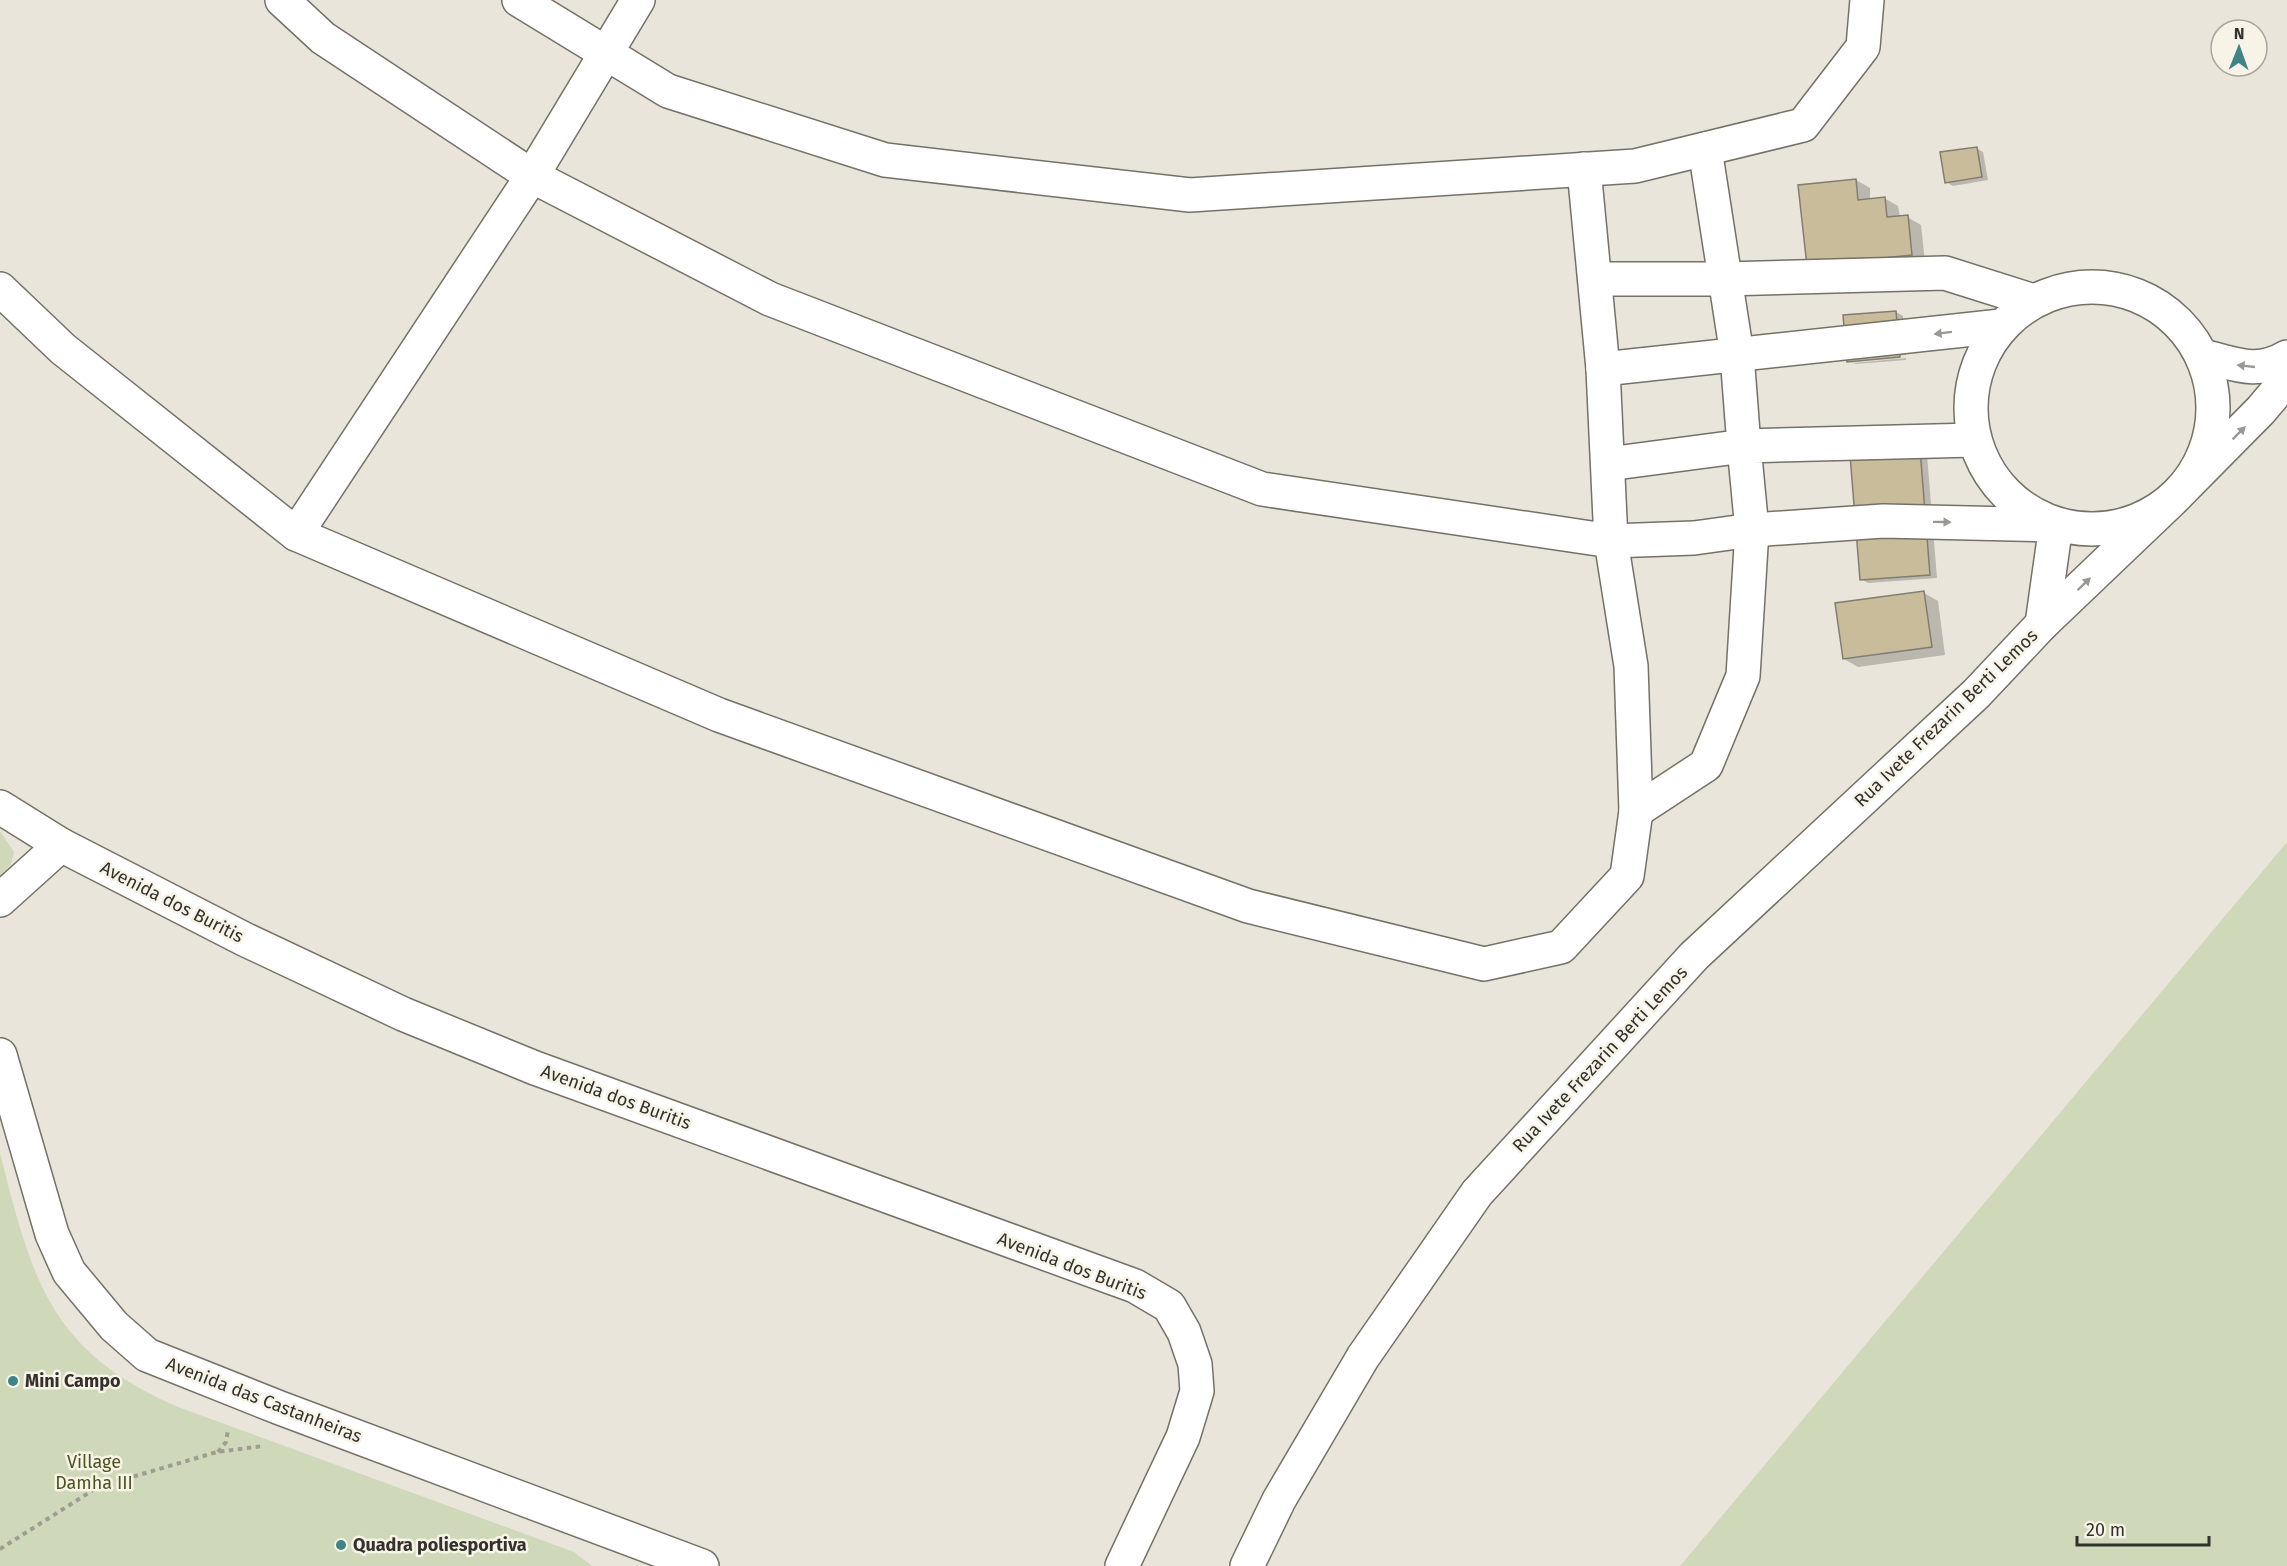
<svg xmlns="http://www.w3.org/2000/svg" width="2287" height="1566" font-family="'Fira Sans',sans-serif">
<rect width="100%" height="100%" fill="#e9e5da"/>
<!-- green -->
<g fill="#cfd8b8">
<polygon points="0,831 14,852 11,864 0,876"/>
<polygon points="2287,842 2287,1566 1680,1566"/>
<path d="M0,1153C32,1279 49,1351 178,1407L574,1552L592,1566H0Z"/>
</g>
<!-- shadow -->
<g fill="#0003">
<polygon points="1976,148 1983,152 1988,180 1953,186 1946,182"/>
<polygon points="1856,180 1870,188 1870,200 1884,198 1898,206 1900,217 1907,217 1921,225 1925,262 1808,265"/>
<polygon points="1896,312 1903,316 1906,355 1853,360 1853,363 1906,358 1906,360 1855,364 1849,361"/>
<polygon points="1927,455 1937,578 1868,583 1861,579 1851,456"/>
<polygon points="1924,593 1938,601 1945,655 1858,667 1844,659"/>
</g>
<!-- building -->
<g fill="#c9bc9a" stroke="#817d73" stroke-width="1.5">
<polygon points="1977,147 1982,177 1945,183 1940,152"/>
<polygon points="1856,179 1858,200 1885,197 1887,217 1908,215 1912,255 1807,266 1798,185"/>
<polygon points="1896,311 1900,357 1847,362 1843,315"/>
<polygon points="1920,449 1930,575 1860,580 1850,455"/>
<polygon points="1924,591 1932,647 1843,659 1835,603"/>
</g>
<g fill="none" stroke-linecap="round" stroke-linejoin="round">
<defs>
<g id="minor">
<polyline points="282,0 323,38 532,176 770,299 1262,489 1611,541 1694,538 1752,530 1883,521 2056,525 2042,624"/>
<polyline points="519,0 668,91 885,160 1190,195 1635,166 1803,125 1863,47 1867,0"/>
<polyline points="1595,279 1725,279 1945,273 2034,301"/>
<circle cx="2092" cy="408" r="121"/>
<polyline points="0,289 63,349 296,534 719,715 1248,906 1484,964 1561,947 1627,876 1636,811 1631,666 1611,541 1603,369 1584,169"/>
<path d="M2203,356C2235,364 2257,375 2287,357"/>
<polyline points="1603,369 2001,326"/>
<polyline points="1608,464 1744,446 1737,355 1705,149"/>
<polyline points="296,534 532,176 638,0"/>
<polyline points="0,807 61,845 244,939 403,1014 535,1068 1135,1286 1169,1306 1184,1332 1195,1364 1197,1391 1183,1437 1122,1566"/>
<polyline points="1636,811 1706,765 1743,676 1752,530 1744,446 1974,440"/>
<polyline points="0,900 61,845"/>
<polyline points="0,1055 52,1234 69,1272 114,1326 147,1355 280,1408 702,1566"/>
<polyline points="1247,1566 1279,1500 1363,1357 1477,1193 1694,956 1976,694 2042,624 2172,500 2261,410 2287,379"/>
</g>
</defs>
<!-- minor casing -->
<use href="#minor" stroke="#757167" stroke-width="36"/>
<!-- path -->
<g stroke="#9f9c94" stroke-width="4" stroke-dasharray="4.5 4.5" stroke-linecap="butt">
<polyline points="218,1452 226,1442 228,1430"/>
<polyline points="0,1549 98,1487 217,1452 263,1446"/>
</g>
<!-- minor -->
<use href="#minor" stroke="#fff" stroke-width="33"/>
</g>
<!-- one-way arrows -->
<defs><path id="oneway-solid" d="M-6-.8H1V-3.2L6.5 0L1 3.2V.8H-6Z" transform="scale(1.5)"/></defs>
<g fill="#999896">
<use href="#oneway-solid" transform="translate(1943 333) rotate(173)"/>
<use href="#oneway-solid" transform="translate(2246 366) rotate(-174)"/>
<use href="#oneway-solid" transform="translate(2239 433) rotate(-45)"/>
<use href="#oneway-solid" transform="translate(1942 522) rotate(1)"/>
<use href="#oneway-solid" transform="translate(2084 584) rotate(-44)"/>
</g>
<!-- markers -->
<g fill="#3d8587" stroke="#f7f3e7" stroke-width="2">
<circle cx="13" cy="1381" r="6"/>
<circle cx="341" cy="1545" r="6"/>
</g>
<g text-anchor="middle" stroke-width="5" stroke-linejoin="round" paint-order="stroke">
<!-- street labels -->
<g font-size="18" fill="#33312d" stroke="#f7f3e7">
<text transform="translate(1946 718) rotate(-44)" y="6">Rua Ivete Frezarin Berti Lemos</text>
<text transform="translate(172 902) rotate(27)" y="6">Avenida dos Buritis</text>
<text transform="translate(1600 1059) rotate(-47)" y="6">Rua Ivete Frezarin Berti Lemos</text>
<text transform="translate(616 1097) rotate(20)" y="6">Avenida dos Buritis</text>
<text transform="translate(1072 1266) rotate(21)" y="6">Avenida dos Buritis</text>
<text transform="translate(264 1400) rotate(21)" y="6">Avenida das Castanheiras</text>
</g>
<!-- poi labels -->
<g font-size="18" font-weight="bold" fill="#33312d" stroke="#f7f3e7" text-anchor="start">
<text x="25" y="1387">Mini Campo</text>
<text x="353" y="1551">Quadra poliesportiva</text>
</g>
<!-- park labels -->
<g font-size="18" fill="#4b561f" stroke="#f7f3e7">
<text x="94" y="1468">Village<tspan x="94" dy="21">Damha III</tspan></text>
</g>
</g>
<!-- north arrow -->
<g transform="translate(2239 48) rotate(1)"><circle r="28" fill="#f7f3e7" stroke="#a9a59d" stroke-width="1.5"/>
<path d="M0-4.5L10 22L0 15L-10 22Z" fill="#3d8587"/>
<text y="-9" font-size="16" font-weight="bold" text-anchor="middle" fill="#33312d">N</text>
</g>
<!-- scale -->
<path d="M2077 1536v9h132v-9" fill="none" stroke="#33312d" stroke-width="3"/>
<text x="2086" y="1536" font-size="18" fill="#33312d" stroke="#f7f3e7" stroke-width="4.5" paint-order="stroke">20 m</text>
</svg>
